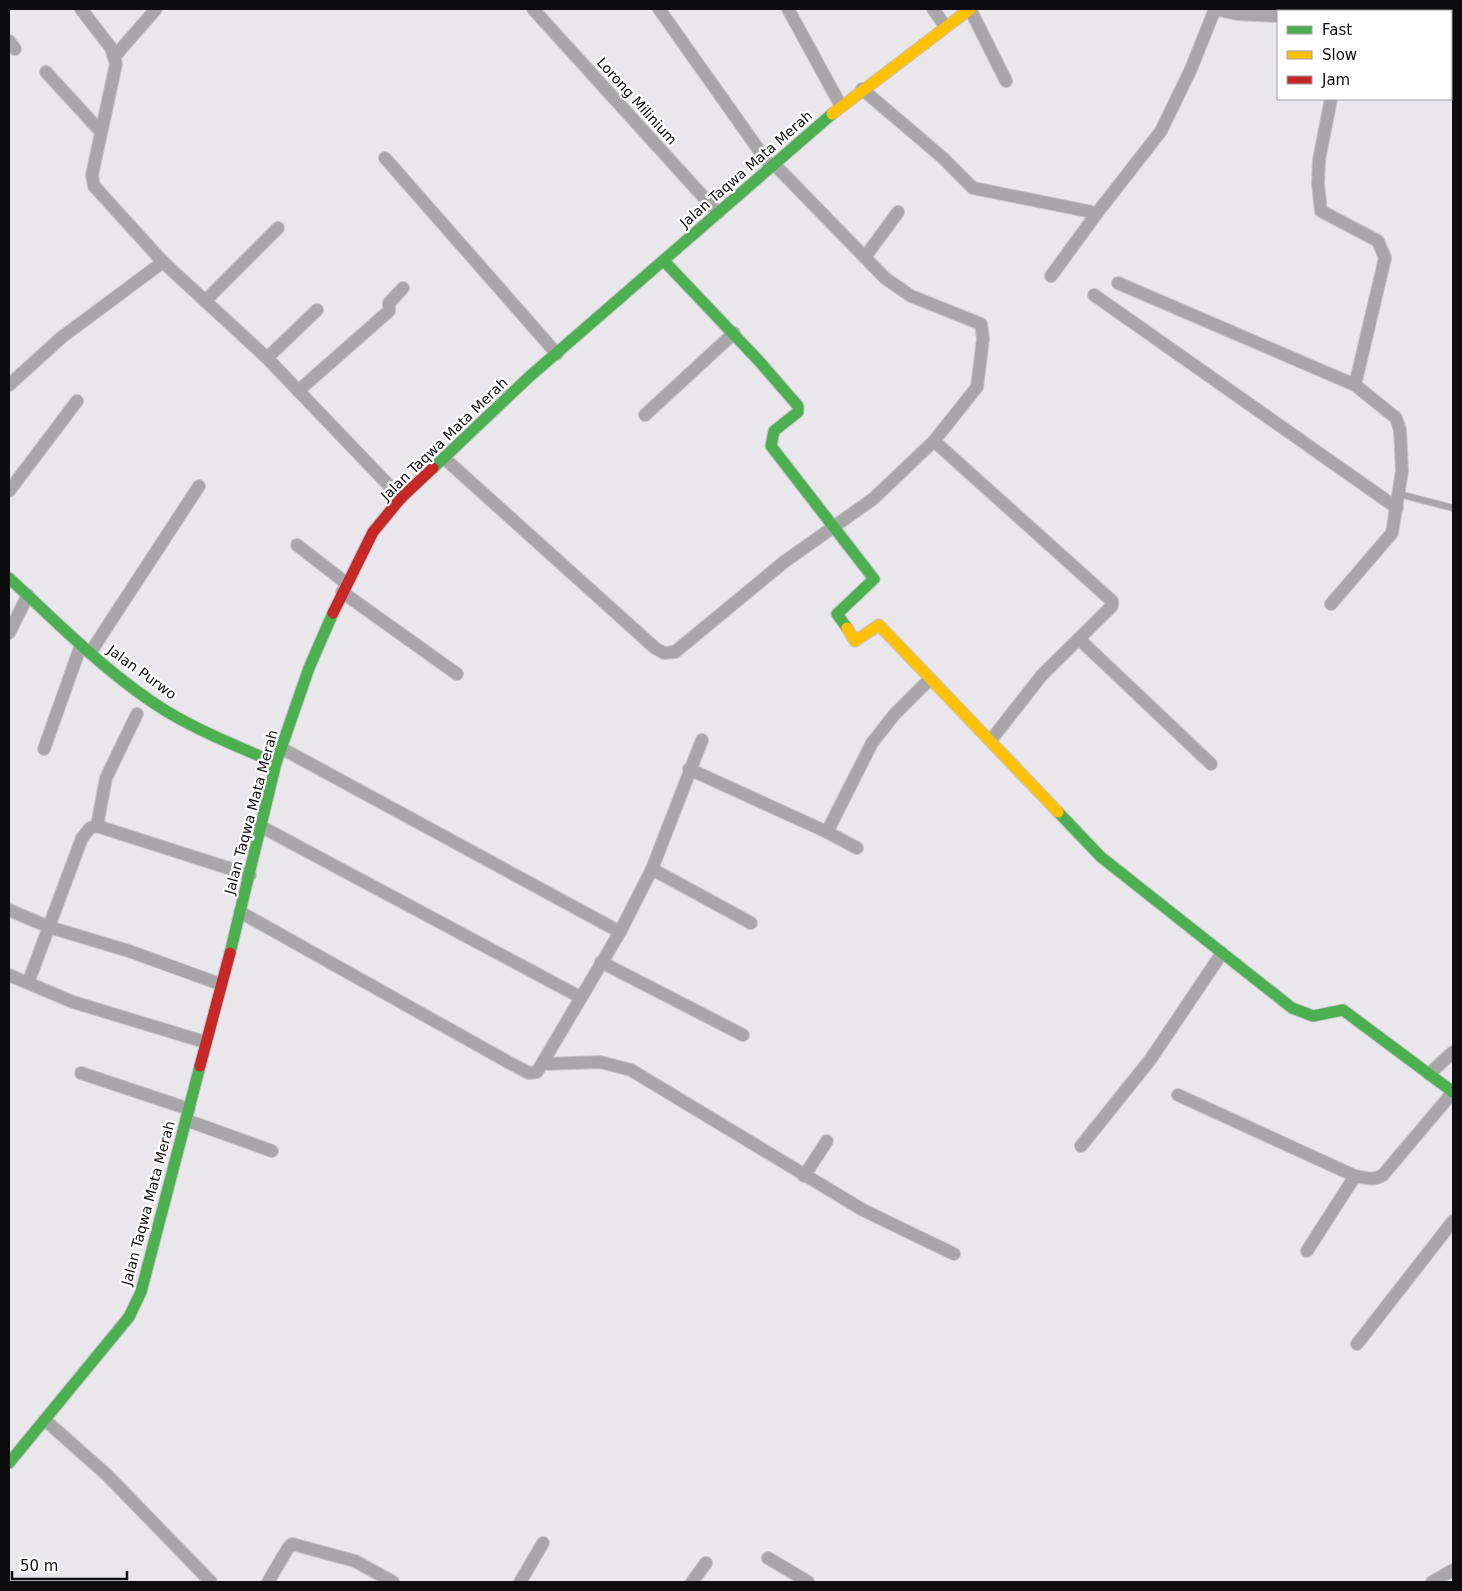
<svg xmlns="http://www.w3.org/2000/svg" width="1462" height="1591" font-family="'DejaVu Sans',sans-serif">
<rect width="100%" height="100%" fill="#e9e6ec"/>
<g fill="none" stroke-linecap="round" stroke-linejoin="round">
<defs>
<polyline id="lane" points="1399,494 1453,508"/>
<g id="street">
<polyline points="81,9 111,48 116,64 92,175 94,186 163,262 267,358 401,498"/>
<polyline points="533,9 718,213"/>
<polyline points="659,9 771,167"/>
<polyline points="788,9 841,106"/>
<polyline points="933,9 945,26"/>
<polyline points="970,9 1006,81"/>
<polyline points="1214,9 1237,14 1278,16"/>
<polyline points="1451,15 1453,15"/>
<polyline points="9,41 15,49"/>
<polyline points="115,56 156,9"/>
<polyline points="46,72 101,132"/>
<polyline points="862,89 943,158 973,188 1097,213"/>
<polyline points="1331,99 1319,160 1318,184 1321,211 1378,241 1385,258 1355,385"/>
<polyline points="385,158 557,354"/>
<polyline points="865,257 898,212"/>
<polyline points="1051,276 1097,213 1161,131 1191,69 1215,9"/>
<polyline points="1118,283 1355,385 1396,418 1400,430 1402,471 1392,533 1331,604"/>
<polyline points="1094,295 1397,508"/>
<polyline points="205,301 278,228"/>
<polyline points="267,358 317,310"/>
<polyline points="9,385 62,337 163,262"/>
<polyline points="298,391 389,311 389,303 403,288"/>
<polyline points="645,415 734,333"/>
<polyline points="934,441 1112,601 1112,606 1042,675 991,740"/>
<polyline points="444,458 655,648 664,653 675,652 784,562 873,499 934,441 977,387 983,339 981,324 911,296 885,278 774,164"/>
<polyline points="9,491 77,401"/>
<polyline points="297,545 346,583"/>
<polyline points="342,592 457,674"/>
<polyline points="9,633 28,595"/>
<polyline points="1079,639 1211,764"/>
<polyline points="90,653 199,486"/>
<polyline points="281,748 620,932"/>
<polyline points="44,749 81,645"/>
<polyline points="689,769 827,832 872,743 894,715 929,680"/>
<polyline points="97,826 106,778 137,714"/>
<polyline points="260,826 580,997"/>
<polyline points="827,832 857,848"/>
<polyline points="652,869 751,923"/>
<polyline points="9,910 49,927 129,951 220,984"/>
<polyline points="240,912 508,1062 529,1073 537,1072 620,932 652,869 702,740"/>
<polyline points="601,962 743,1035"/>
<polyline points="9,975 73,1002 205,1042"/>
<polyline points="28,983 82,838 90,828 97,826 250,875"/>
<polyline points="543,1064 600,1062 631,1070 863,1210 954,1254"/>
<polyline points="81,1073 189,1109"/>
<polyline points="1429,1074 1453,1052"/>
<path d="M1178,1095L1355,1176C1366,1178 1373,1181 1383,1175L1453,1092"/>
<polyline points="186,1120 272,1151"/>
<polyline points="1081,1146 1150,1060 1222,953"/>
<polyline points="804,1176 827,1141"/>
<polyline points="1307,1251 1355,1176"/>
<polyline points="1357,1344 1453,1221"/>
<polyline points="45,1420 107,1475 211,1582"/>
<polyline points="768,1558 808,1582"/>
<polyline points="268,1582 288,1548 292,1544 355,1561 393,1582"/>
<polyline points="520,1582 543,1543"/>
<polyline points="692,1582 706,1563"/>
<polyline points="1432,1582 1453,1570"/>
</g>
<g id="fast">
<polyline points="664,261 759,361 798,406 798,412 774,431 771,446 874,579 837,614 847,628"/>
<polyline points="433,468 529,377 832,114"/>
<path d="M9,578C59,624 108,675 166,711C201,732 239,747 276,763"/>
<polyline points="1058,812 1101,857 1292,1008 1313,1016 1343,1010 1453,1092"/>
<polyline points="230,953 276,763 309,668 333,613"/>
<polyline points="9,1463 129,1317 141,1292 200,1066"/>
</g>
<g id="slow">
<polyline points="832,114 970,9"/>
<polyline points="847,628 855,641 879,625 1058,812"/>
</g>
<g id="jam">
<polyline points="333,613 373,532 401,498 433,468"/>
<polyline points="200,1066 230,953"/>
</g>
</defs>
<!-- lane casing -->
<use href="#lane" stroke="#c6c4c8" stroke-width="8"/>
<!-- street casing -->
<use href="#street" stroke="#c6c4c8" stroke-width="14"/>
<!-- fast casing -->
<use href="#fast" stroke="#c6c4c8" stroke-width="13"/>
<!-- slow casing -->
<use href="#slow" stroke="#c6c4c8" stroke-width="13"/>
<!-- jam casing -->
<use href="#jam" stroke="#c6c4c8" stroke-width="13"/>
<!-- lane -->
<use href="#lane" stroke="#a8a6a9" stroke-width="6"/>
<!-- street -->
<use href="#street" stroke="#a8a6a9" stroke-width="12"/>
<!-- fast -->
<use href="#fast" stroke="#4caf50" stroke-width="11"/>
<!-- slow -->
<use href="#slow" stroke="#ffc107" stroke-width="11"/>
<!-- jam -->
<use href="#jam" stroke="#c62828" stroke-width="11"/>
</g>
<g text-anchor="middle" stroke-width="4.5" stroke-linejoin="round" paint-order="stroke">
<!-- street labels -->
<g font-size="14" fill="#0d0c0f" stroke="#fff">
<text transform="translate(637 101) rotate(48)" y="5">Lorong Milinium</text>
<text transform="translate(746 169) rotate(-41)" y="5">Jalan Taqwa Mata Merah</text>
<text transform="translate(444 439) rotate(-44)" y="5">Jalan Taqwa Mata Merah</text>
<text transform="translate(142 672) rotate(36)" y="5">Jalan Purwo</text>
<text transform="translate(251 812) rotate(-75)" y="5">Jalan Taqwa Mata Merah</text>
<text transform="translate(148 1203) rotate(-75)" y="5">Jalan Taqwa Mata Merah</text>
</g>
</g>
<!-- border -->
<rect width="1462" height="1591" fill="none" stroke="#0d0c0f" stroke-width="20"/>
<!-- legend -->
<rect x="1277" y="10" width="175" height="90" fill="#ffffff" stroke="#9e9e9f"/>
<rect x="1287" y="26" width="25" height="8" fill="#4caf50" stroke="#9e9e9f"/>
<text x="1322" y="35" font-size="15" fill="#0d0c0f">Fast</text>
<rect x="1287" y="51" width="25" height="8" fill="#ffc107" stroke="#9e9e9f"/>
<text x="1322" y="60" font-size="15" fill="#0d0c0f">Slow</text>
<rect x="1287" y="76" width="25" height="8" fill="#c62828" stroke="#9e9e9f"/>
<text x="1322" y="85" font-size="15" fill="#0d0c0f">Jam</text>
<!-- scale -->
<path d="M12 1571v8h115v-8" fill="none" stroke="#0d0c0f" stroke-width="2.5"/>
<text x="20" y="1571" font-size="15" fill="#0d0c0f" stroke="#ffffff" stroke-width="4" paint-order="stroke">50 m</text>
</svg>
